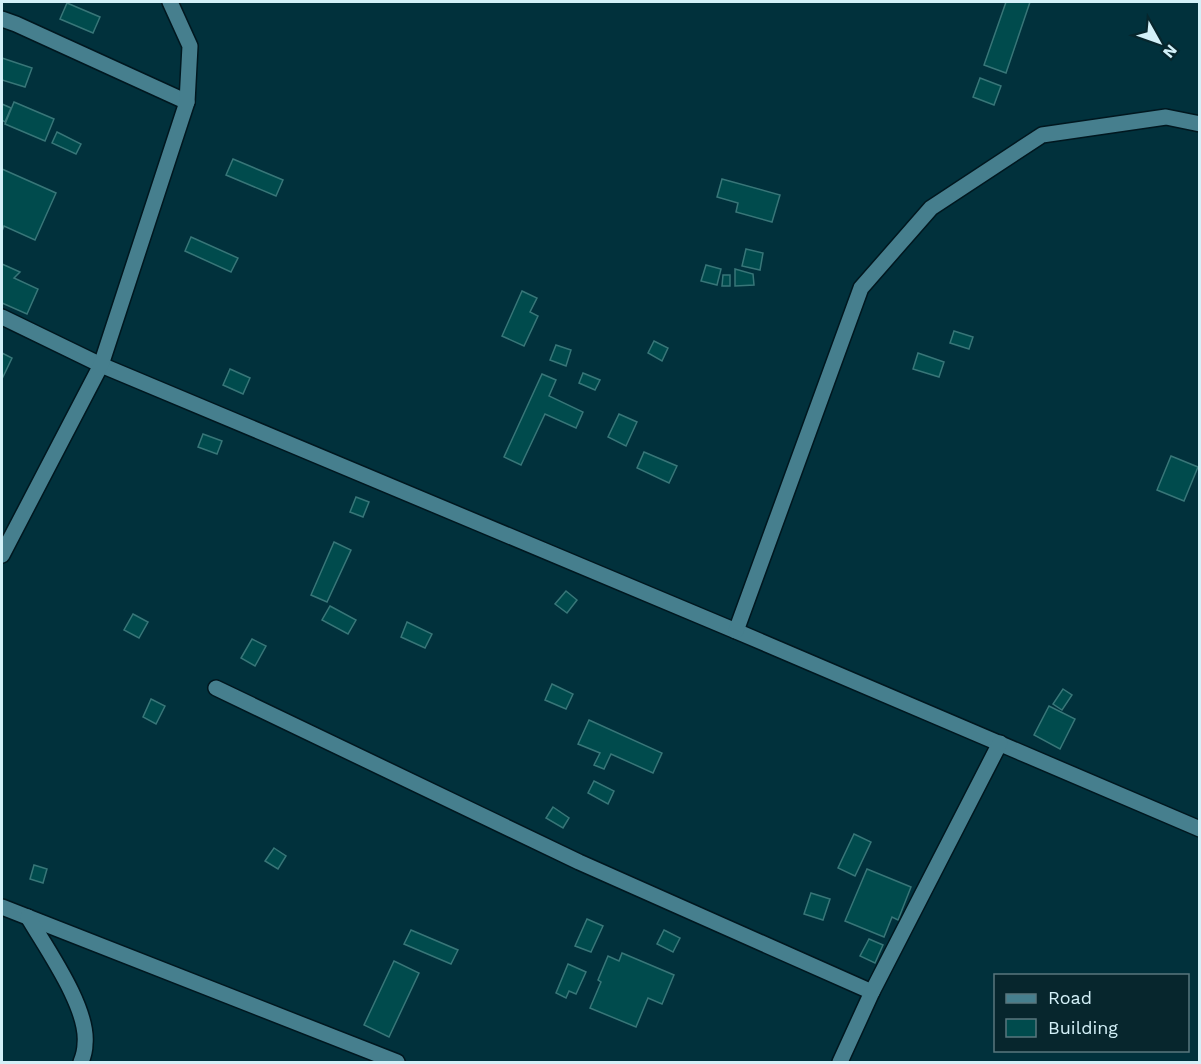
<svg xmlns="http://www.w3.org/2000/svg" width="1201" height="1064" font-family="'Work Sans',sans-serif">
<rect width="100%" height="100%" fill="#01313c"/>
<!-- building -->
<g fill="#004b4d" stroke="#387678" stroke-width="1.5">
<polygon points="1006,2 1030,2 1006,73 984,65"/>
<polygon points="67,3 100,17 93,33 60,19"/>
<polygon points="2,58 32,68 25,87 2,80"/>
<polygon points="980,78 1001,86 994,105 973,97"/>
<polygon points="14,102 54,119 45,141 5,124"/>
<polygon points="2,104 11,108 5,122 2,120"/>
<polygon points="57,132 81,144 76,154 52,143"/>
<polygon points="233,159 283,180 276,196 226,175"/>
<polygon points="2,169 56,193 35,240 4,226 2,231"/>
<polygon points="722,179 780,195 772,222 736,212 738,203 717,197"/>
<polygon points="191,237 238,258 231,272 185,251"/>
<polygon points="746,249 763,253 760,270 742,266"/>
<polygon points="2,264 20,272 14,278 38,289 27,314 2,303"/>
<polygon points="706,265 721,269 717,285 701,281"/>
<polygon points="735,269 753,274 754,285 735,286"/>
<polygon points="723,275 730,275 730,286 722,286"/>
<polygon points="522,291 537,298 530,312 538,316 524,346 502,336"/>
<polygon points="954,331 973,337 969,349 950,343"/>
<polygon points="654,341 668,348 662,361 648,353"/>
<polygon points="556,345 571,350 566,366 550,360"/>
<polygon points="2,353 12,358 2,379"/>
<polygon points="918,353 944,362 939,377 913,369"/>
<polygon points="230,369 250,378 243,394 223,385"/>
<polygon points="583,373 600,380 595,390 579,383"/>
<polygon points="542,374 556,380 549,396 583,412 576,428 545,414 521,465 504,457"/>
<polygon points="619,414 637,422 626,446 608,437"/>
<polygon points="203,434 222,441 217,454 198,447"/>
<polygon points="644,452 677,466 669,483 637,468"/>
<polygon points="1171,456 1198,467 1184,501 1157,490"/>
<polygon points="356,497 369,502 363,517 350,512"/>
<polygon points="334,542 351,550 327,602 311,595"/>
<polygon points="566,591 577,600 567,613 555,604"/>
<polygon points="330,606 356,620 348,634 322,620"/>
<polygon points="133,614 148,622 139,638 124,630"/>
<polygon points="407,622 432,634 425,648 401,637"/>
<polygon points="252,639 266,646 255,666 241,658"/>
<polygon points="552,684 573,694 566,709 545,700"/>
<polygon points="1063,689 1072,695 1062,710 1053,704"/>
<polygon points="151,699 165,706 156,724 143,717"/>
<polygon points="1049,706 1075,719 1060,749 1034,735"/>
<polygon points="589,720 662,753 653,773 611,754 604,769 594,765 600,753 578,744"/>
<polygon points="594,781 614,791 608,804 588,793"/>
<polygon points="553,807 569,818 563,828 546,818"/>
<polygon points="854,834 871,842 855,876 838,868"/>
<polygon points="274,848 286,856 278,869 265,861"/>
<polygon points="34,865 47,869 43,883 30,879"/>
<polygon points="867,869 911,887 898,920 892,917 884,937 845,921"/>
<polygon points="811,893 830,899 823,920 804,914"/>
<polygon points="587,919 603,926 591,952 575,946"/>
<polygon points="411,930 458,950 451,964 404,944"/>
<polygon points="664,930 680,938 673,952 657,944"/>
<polygon points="869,939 883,945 875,963 860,956"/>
<polygon points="622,953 674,975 662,1004 648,998 636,1027 590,1008 601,982 598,980 608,956 619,961"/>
<polygon points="394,961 419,973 389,1037 364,1025"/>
<polygon points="568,964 586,972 576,994 569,991 566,998 556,993"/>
</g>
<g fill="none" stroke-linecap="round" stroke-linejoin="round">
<defs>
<g id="minor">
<polyline points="2,19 16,24 187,102"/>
<polyline points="2,317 101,365 736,631 1200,829"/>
<polyline points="2,555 101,365 187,102 190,46 170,2"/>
<polyline points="736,631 861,288 931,208 1042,135 1166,117 1200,124"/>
<polyline points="216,688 579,862 872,992"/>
<polyline points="2,907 397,1062"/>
<path d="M28,917C46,948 89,1008 85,1044C85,1050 83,1057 81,1062"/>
<polyline points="840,1062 872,992 1000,743"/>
</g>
</defs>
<!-- minor casing -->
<use href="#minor" stroke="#00171f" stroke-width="18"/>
<!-- minor -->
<use href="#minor" stroke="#467f8e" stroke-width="15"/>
</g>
<!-- border -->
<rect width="1201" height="1064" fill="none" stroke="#d3f0f8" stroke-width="6"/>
<!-- legend -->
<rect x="994" y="974" width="195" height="78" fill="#07262d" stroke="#59777e" stroke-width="1.5"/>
<rect x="1006" y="994" width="30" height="9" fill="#467f8e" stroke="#59777e" stroke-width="1.5"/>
<text x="1048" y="1004" font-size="18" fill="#d3f0f8">Road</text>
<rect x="1006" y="1019" width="30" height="18" fill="#004b4d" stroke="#59777e" stroke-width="1.5"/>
<text x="1048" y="1034" font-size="18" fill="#d3f0f8">Building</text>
<!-- north arrow -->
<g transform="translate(1159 42) rotate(130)" stroke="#07262d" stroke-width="4.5" paint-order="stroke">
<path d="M0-4.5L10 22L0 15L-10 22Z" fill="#d3f0f8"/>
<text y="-9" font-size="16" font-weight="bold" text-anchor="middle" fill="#d3f0f8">N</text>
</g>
</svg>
